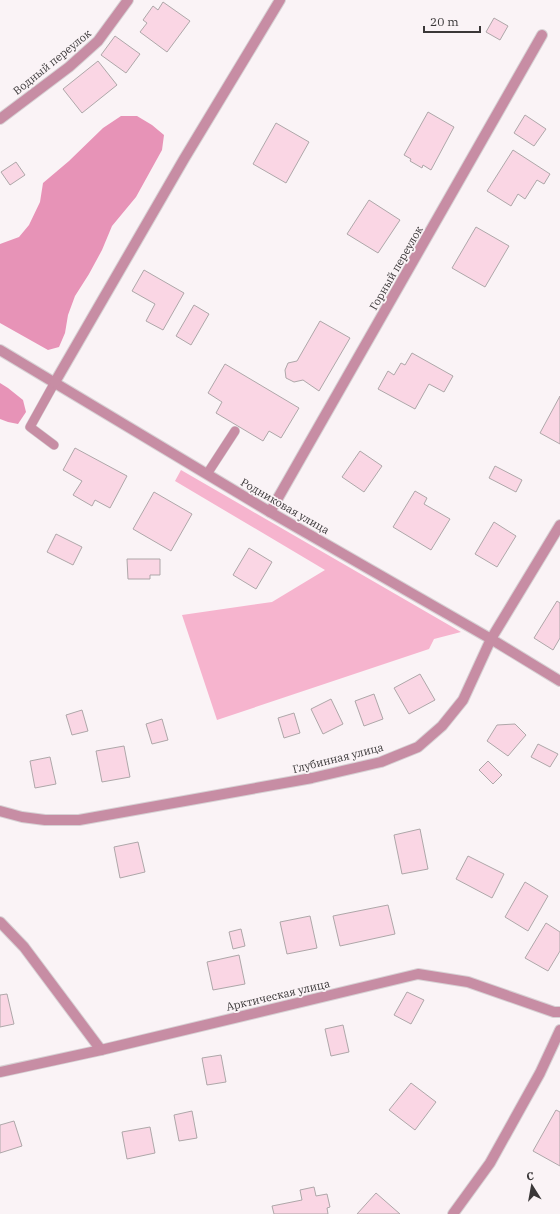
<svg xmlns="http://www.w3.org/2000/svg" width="560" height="1214" font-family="'IBM Plex Serif',serif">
<rect width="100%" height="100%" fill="#faf3f6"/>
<!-- green -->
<polygon fill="#f6b4ce" points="181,470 461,632 434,639 429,649 217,720 182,615 272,602 325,570 175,481"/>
<!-- forest -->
<g fill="#e793b7">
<polygon points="121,116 137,116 152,125 164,135 162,150 136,197 112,226 102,250 89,274 75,296 68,315 65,333 59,347 48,350 0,323 0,244 19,237 29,225 40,202 43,183 69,161 103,128"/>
<polygon points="0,383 8,388 23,400 26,412 18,424 8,422 0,419"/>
</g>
<!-- building -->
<g fill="#fad6e4" stroke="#aea7a9">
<polygon points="163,2 190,21 167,52 140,32 147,23 143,20 153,6 158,10"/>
<polygon points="494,18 508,26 500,40 486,32"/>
<polygon points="115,36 140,54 126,73 101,55"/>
<polygon points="98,61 117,85 82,113 63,89"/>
<polygon points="428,112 454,127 431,170 423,165 422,168 410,161 411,159 404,155"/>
<polygon points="525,115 546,129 534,146 514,133"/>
<polygon points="276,123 309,142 286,183 253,164"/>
<polygon points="513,150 550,174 544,184 537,180 525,199 518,194 511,206 487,191"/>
<polygon points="16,162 25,175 10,185 1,172"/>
<polygon points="369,200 400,220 378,253 347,234"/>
<polygon points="476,227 509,246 485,287 452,268"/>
<polygon points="144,270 184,293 163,330 146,321 155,304 132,291"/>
<polygon points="194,305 209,314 191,345 176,336"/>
<polygon points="320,321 350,338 319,391 303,380 294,382 286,378 285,370 288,363 297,361"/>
<polygon points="412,353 453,376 444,392 429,384 415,409 378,389 388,371 394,375 401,363 405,365"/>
<polygon points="225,364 299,408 281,438 269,431 263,441 216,413 222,402 208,393"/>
<polygon points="560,396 560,444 540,433"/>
<polygon points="75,448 127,476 110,508 95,500 92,506 73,495 82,481 63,470"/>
<polygon points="360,451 382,466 364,492 342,477"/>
<polygon points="495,466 522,480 516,492 489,478"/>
<polygon points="415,491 427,498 424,504 450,519 431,550 393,527"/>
<polygon points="154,492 192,514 171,551 133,529"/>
<polygon points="494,522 516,536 497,567 475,554"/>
<polygon points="56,534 82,547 73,565 47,552"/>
<polygon points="249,548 272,562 256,589 233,575"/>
<polygon points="127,559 160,559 160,575 150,575 150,579 128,579"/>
<polygon points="557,601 560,603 560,638 553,650 534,638"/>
<polygon points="420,674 435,700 409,714 394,688"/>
<polygon points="374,694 383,719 364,726 355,701"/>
<polygon points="331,699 343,724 323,734 311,709"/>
<polygon points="82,710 88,731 72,735 66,715"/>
<polygon points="294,713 300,733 284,738 278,718"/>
<polygon points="162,719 168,740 152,744 146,724"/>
<polygon points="515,724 526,735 508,756 487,741 497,725"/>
<polygon points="538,744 558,754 550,767 531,757"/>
<polygon points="124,746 130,777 102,782 96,751"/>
<polygon points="50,757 56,784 35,788 30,761"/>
<polygon points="488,761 502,775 493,784 479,770"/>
<polygon points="420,829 428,869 402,874 394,835"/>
<polygon points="138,842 145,872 120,878 114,847"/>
<polygon points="468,856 504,874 492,898 456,879"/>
<polygon points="525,882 548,896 528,931 505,917"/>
<polygon points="388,905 395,934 340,946 333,916"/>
<polygon points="310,916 317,948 287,954 280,922"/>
<polygon points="546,923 560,932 560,951 548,971 525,958"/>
<polygon points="241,929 245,946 233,949 229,932"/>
<polygon points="239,955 245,984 213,990 207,962"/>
<polygon points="407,992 424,1000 411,1024 394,1015"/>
<polygon points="7,994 14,1024 0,1027 0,995"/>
<polygon points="343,1025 349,1052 331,1056 325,1029"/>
<polygon points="221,1055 226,1082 207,1085 202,1058"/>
<polygon points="411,1083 436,1102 415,1130 389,1110"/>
<polygon points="556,1110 560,1112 560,1166 533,1151"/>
<polygon points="192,1111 197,1138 179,1141 174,1115"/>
<polygon points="14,1121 22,1146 0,1153 0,1125"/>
<polygon points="150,1127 155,1153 127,1159 122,1132"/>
<polygon points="314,1187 316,1196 327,1194 330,1207 327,1208 328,1214 274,1214 272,1206 302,1200 300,1190"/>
<polygon points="376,1193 400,1214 357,1214"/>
</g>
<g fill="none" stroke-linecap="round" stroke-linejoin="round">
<defs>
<g id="lane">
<polyline points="54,445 30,427 55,382"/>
<polyline points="207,474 235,431"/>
</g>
<g id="street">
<polyline points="0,119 69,67 98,41 128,0"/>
<polyline points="0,350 270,512 491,639 560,681"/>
<polyline points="55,382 184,159 280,0"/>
<polyline points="270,512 542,35"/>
<polyline points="0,811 22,817 45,820 79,820 312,778 381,762 418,747 442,726 463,700 491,639 560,525"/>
<polyline points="0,922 24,947 101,1050"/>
<polyline points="0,1072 101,1050 418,974 468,982 554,1012 560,1012"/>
<polyline points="453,1214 490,1163 540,1073 560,1030"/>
</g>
</defs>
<!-- lane casing -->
<use href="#lane" stroke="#d7d1d4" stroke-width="10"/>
<!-- street casing -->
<use href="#street" stroke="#d7d1d4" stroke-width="12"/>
<!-- lane -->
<use href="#lane" stroke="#c78da4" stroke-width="9"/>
<!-- street -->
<use href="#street" stroke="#c78da4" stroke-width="10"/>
</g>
<g text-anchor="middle" stroke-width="3.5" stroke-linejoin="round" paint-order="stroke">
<!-- street labels -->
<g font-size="11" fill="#3a3738" stroke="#faf3f6">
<text transform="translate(52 62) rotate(-39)" y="4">Водный переулок</text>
<text transform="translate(396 268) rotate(-60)" y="4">Горный переулок</text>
<text transform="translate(285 506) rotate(30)" y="4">Родниковая улица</text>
<text transform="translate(338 758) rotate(-14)" y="4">Глубинная улица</text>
<text transform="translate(278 995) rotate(-13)" y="4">Арктическая улица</text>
</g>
</g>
<!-- north arrow -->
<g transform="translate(532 1186) rotate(349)" stroke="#faf3f6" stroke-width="3" paint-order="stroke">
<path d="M0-3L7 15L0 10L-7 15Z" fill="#3a3738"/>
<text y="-6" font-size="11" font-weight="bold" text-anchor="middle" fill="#3a3738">С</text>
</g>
<!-- scale -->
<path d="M424 26v6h56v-6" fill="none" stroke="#3a3738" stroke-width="2"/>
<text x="430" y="26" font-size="12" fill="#3a3738" stroke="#faf3f6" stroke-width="3" paint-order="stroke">20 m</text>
</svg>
